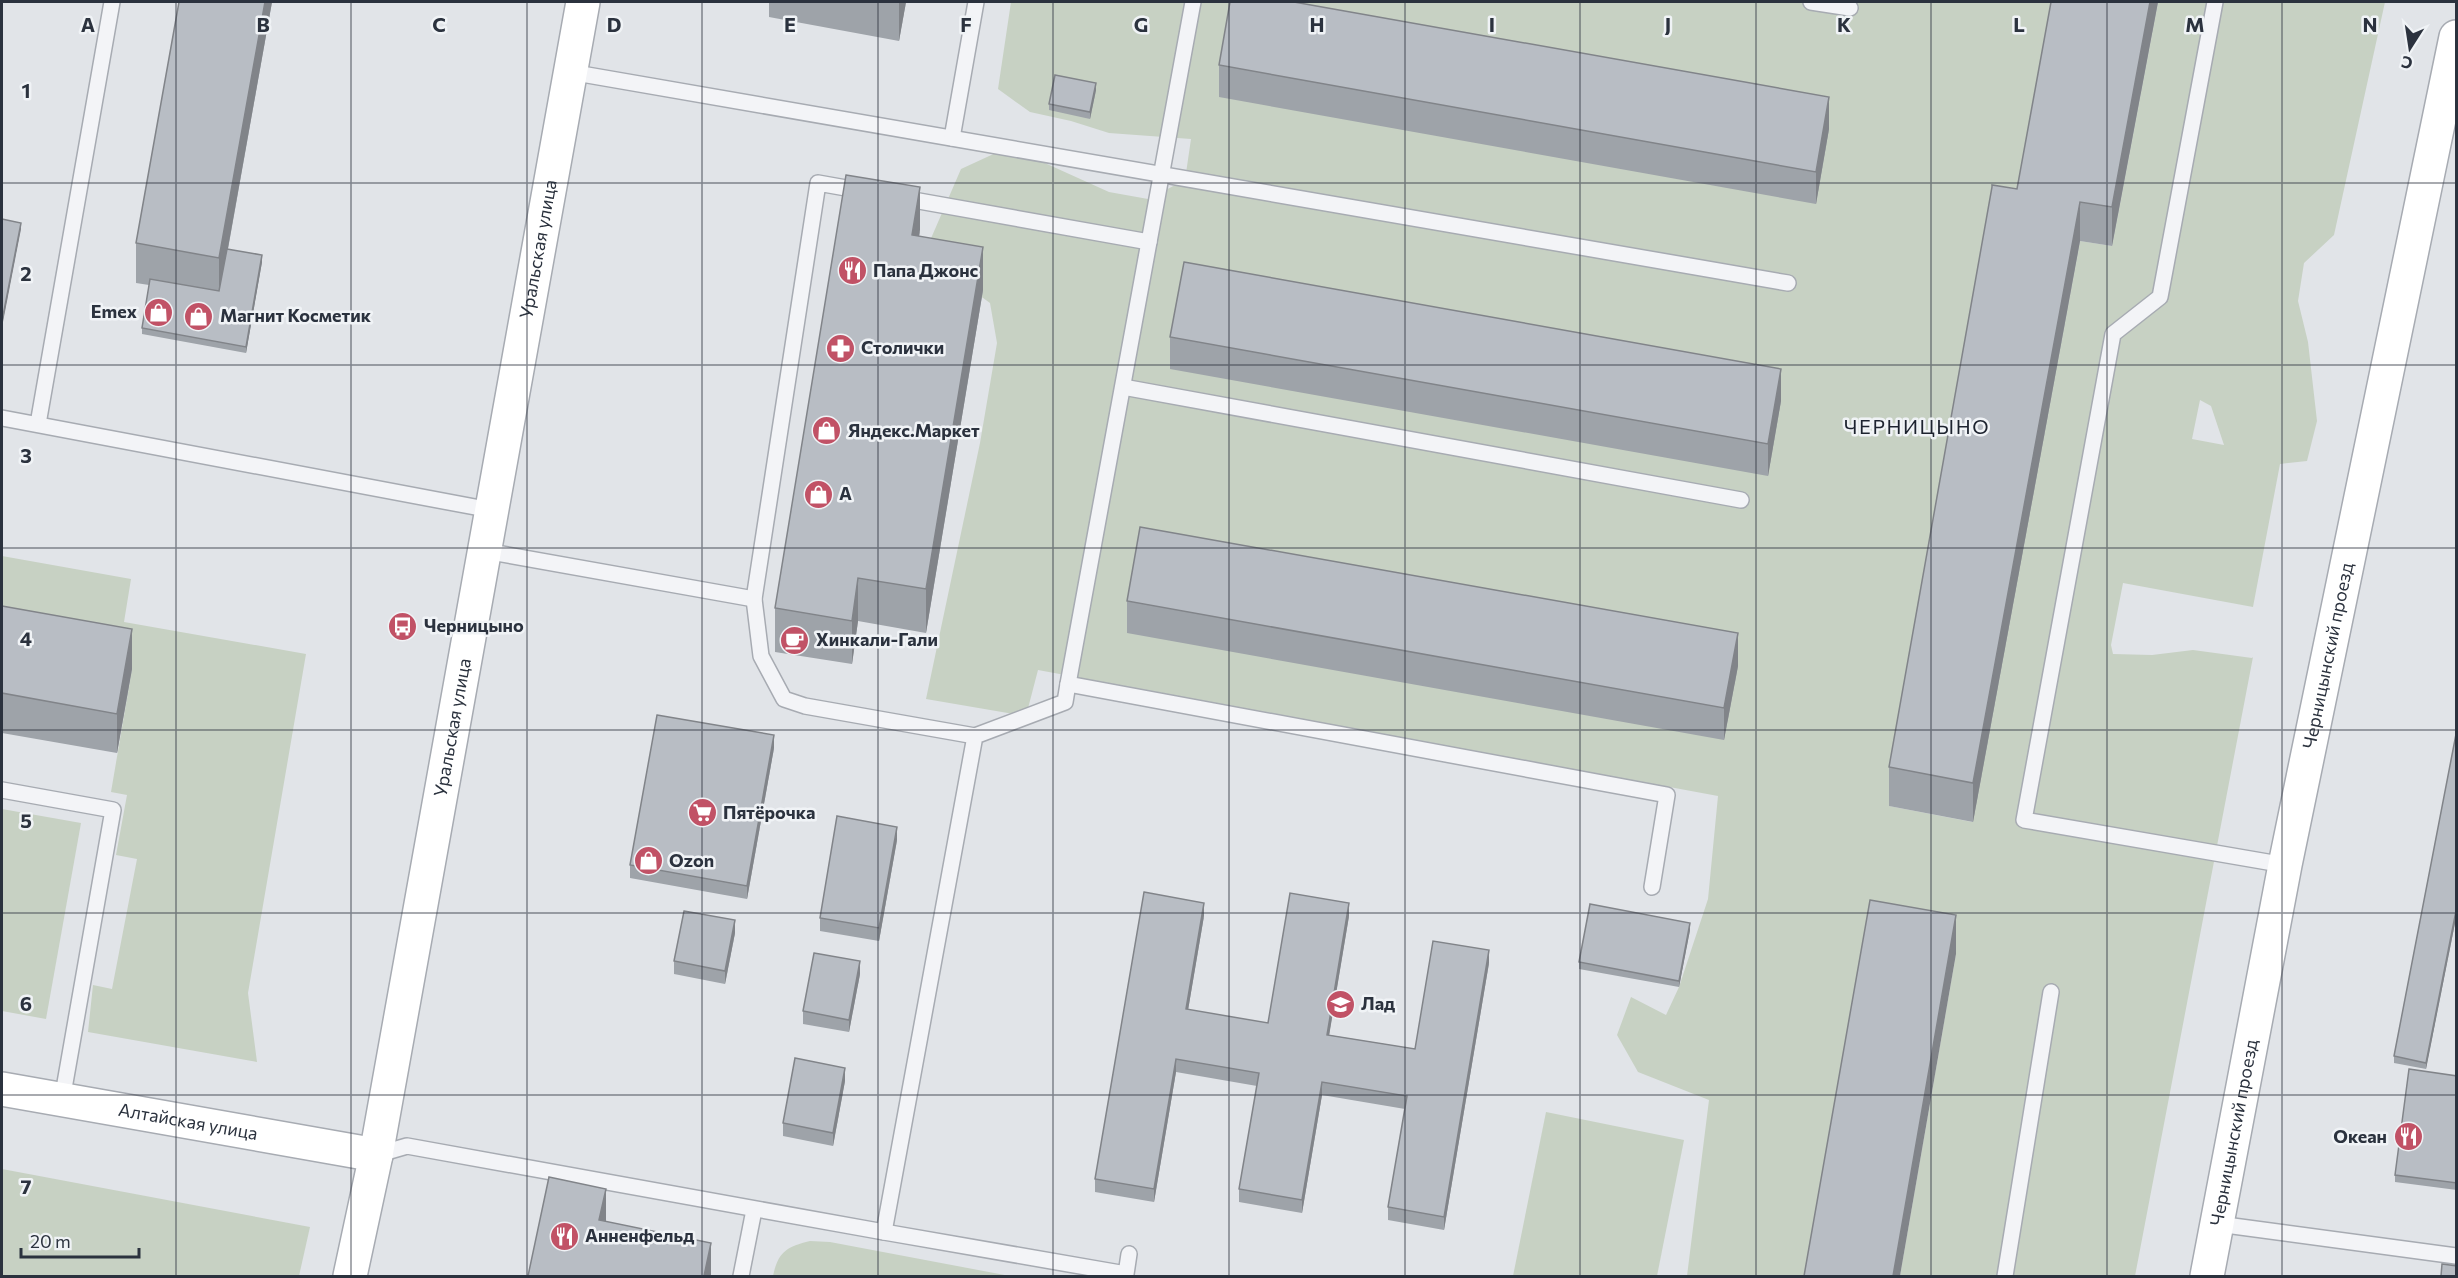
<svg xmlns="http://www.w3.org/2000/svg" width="2458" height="1278" font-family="Commissioner,sans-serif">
<rect width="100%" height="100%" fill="#e1e4e8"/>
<!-- green -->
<g fill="#c7d1c3" fill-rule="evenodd">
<path d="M1011,2H2059L1889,806L1972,822L2080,241L2112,246L2158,2H2385L2334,235L2304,263L2298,301L2308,342L2317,421L2307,461L2280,464L2253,607L2123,583L2111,645L2113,654L2152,655L2193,650L2252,658L2253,657L2135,1276H1900L1956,954L1811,1276H1687L1709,1100L1638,1072L1617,1035L1631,997L1666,1015L1679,987L1708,899L1718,796L1038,670L1026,716L926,699L980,443L997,343L990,303L954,277L929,243L961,169L1000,151L1036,159L1109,192L1148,199L1185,180L1191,139L1109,133L1071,121L1030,112L998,89ZM2200,400L2211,406L2224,445L2192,439Z"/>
<polygon points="2,556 131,579 124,622 306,654 248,993 257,1062 88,1032 93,985 112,989 137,859 116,855 127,795 111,792 132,669 2,645"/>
<polygon points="2,809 81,823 46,1019 2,1011"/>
<polygon points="1546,1112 1684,1140 1657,1276 1513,1276"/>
<polygon points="2,1169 310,1227 299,1276 2,1276"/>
<path d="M810,1241L830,1242L1010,1276H773C778,1252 786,1247 810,1241Z"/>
</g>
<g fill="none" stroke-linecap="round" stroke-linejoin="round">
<defs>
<g id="lane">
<polyline points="1811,2 1850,8"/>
<polyline points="2215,2 2160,297 2113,334 2024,820 2285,865"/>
<polyline points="570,72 1788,283"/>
<polyline points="952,138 976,2"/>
<polyline points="863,191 818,183 754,599 761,656 784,699 805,706 975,736"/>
<polyline points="902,198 1149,242"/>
<polyline points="1123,387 1741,500"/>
<polyline points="2,418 491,510"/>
<polyline points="38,424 112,2"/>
<polyline points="485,551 754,599"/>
<polyline points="1068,684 1193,2"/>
<polyline points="2,790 113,810 62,1100"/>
<polyline points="376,1155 407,1146 884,1232 975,736 1065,702 1068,684 1667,795 1652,887"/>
<polyline points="2218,1224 2456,1256"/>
<polyline points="884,1232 1126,1274 1129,1254"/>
<polyline points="741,1276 754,1210"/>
<polyline points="2005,1276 2051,992"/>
</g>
<g id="secondary">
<path id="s1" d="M2,1089L376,1155"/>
<path id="s2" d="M350,1276L376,1155L583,2"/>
<path id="s3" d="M2207,1276L2285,865L2456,37"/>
</g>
</defs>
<!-- lane casing -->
<use href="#lane" stroke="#a7abb2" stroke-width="18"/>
<!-- secondary casing -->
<use href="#secondary" stroke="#a7abb2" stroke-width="36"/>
<!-- lane -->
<use href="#lane" stroke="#f3f4f7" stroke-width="15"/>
<!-- secondary -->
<use href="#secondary" stroke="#fff" stroke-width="33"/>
</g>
<!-- wall -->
<g fill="#9ea3a9">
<polygon points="179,2 272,2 228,249 262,262 246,353 142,334 142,328 149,285 136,283 136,243"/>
<polygon points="769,2 906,2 899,41 769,17"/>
<polygon points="2158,2 2112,246 2080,241 1973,822 1889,806 1889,767 2017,189"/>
<polygon points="1219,65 1829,129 1816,204 1219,97"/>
<polygon points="1096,90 1090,119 1049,110 1049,104"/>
<polygon points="920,230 919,237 983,290 926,633 858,621 852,664 775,652 775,608"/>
<polygon points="1170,337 1781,401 1768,476 1170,369"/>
<polygon points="1127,601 1738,666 1724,740 1127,633"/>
<polygon points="2,606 132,669 117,753 2,733"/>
<polygon points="2457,729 2457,913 2426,1069 2394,1063 2394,1056"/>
<polygon points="774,748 747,899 630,878 630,865"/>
<polygon points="897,840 879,941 820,931 820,918"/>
<polygon points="1204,916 1188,1010 1268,1023 1349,916 1329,1035 1415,1049 1489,963 1444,1230 1388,1220 1388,1207 1405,1109 1322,1095 1302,1213 1239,1202 1239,1189 1257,1086 1176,1072 1154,1202 1095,1192 1095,1179"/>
<polygon points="1690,930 1679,987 1579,969 1579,962"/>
<polygon points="735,933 725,984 674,974 674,961"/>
<polygon points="860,974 849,1032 803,1024 803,1011"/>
<polygon points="2457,1076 2457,1190 2395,1182 2395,1175"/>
<polygon points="845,1081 833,1146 783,1136 783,1123"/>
</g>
<!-- shaded-wall -->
<g fill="#818489">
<polygon points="265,2 272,2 219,298 219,258"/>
<polygon points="899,2 906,2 899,41"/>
<polygon points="2150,2 2158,2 2112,246 2112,207"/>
<polygon points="1096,83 1096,90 1090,119 1090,112"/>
<polygon points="1829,97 1829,129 1816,204 1816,172"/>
<polygon points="920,187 920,230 912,279 912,235"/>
<polygon points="2080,202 2080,241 1973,822 1973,783"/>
<polygon points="21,223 21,229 2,327 2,321"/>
<polygon points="983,247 983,290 926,633 926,589"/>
<polygon points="262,255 262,262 246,353 246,347"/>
<polygon points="1781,369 1781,401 1768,476 1768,444"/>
<polygon points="858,578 858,621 852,664 852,621"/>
<polygon points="132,629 132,669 117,753 117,714"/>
<polygon points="1738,633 1738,666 1724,740 1724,708"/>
<polygon points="774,735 774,748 747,899 747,886"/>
<polygon points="897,827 897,840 879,941 879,928"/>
<polygon points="1204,903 1204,916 1186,1022 1186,1009"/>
<polygon points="1349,903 1349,916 1327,1048 1327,1035"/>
<polygon points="2457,906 2457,913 2426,1069 2426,1063"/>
<polygon points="1956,915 1956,954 1900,1276 1893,1276"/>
<polygon points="735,920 735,933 725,984 725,971"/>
<polygon points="1690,923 1690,930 1679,987 1679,981"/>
<polygon points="1489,950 1489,963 1444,1230 1444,1217"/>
<polygon points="860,961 860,974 849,1032 849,1020"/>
<polygon points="1176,1059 1176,1072 1154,1202 1154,1189"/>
<polygon points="845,1068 845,1081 833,1146 833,1133"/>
<polygon points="1322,1082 1322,1095 1302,1213 1302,1200"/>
<polygon points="606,1189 606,1232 599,1220"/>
<polygon points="711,1243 711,1276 704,1276"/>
</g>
<!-- building -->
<g fill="#b8bdc4" stroke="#818489" stroke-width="1.5">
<polygon points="179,2 265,2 219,258 136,243"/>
<polygon points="1230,2 1294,2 1829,97 1816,172 1219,65"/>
<polygon points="2051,2 2150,2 2112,207 2080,202 1973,783 1889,767 1992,187 1992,185 2017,189"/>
<polygon points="1055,75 1096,83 1090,112 1049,104"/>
<polygon points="846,175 920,187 912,235 983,247 926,589 858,578 852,621 775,608"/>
<polygon points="2,219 21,223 2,321"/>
<polygon points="227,249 262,255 246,347 142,328 150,279 219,291"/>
<polygon points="1184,262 1781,369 1768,444 1170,337"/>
<polygon points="1140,527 1738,633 1724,708 1127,601"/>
<polygon points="2,606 132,629 117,714 2,693"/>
<polygon points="657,715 774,735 747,886 630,865"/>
<polygon points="2457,729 2457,906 2426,1063 2394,1056"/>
<polygon points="837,816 897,827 879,928 820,918"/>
<polygon points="1144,892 1204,903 1186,1009 1268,1023 1290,893 1349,903 1327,1035 1415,1049 1433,941 1489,950 1444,1217 1388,1207 1407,1096 1322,1082 1302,1200 1239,1189 1259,1073 1176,1059 1154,1189 1095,1179"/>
<polygon points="1870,900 1956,915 1893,1276 1804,1276"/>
<polygon points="1590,904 1690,923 1679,981 1579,962"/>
<polygon points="684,911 735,920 725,971 674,961"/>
<polygon points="814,953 860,961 849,1020 803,1011"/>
<polygon points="795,1058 845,1068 833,1133 783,1123"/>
<polygon points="2409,1069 2457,1076 2457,1183 2395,1175"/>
<polygon points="549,1177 606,1189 599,1220 711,1243 704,1276 528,1276"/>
<polygon points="2442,1264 2457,1266 2457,1276 2441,1276"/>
</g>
<!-- grid -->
<path fill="none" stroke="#2b323e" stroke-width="1.5" stroke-opacity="0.55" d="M176,2V1276M351,2V1276M527,2V1276M702,2V1276M878,2V1276M1053,2V1276M1229,2V1276M1405,2V1276M1580,2V1276M1756,2V1276M1931,2V1276M2107,2V1276M2282,2V1276M2,183H2456M2,365H2456M2,548H2456M2,730H2456M2,913H2456M2,1095H2456"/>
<!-- icons -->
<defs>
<symbol id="restaurant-disc" viewBox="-11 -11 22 22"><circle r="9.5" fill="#c15266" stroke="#f0f3f6"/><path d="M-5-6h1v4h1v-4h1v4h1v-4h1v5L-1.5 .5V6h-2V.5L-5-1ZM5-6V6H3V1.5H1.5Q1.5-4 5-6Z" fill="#fff"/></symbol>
<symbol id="shop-disc" viewBox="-11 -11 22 22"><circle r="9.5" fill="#c15266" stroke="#f0f3f6"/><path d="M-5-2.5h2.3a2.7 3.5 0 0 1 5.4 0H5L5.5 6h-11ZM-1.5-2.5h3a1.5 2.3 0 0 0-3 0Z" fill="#fff"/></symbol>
<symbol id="pharmacy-disc" viewBox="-11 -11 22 22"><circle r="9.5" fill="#c15266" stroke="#f0f3f6"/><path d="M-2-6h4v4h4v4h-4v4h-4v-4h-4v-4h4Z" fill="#fff"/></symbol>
<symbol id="bus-disc" viewBox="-11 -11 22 22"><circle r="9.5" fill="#c15266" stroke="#f0f3f6"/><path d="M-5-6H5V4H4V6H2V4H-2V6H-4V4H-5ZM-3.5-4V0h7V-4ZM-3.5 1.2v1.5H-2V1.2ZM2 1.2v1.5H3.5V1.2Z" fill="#fff"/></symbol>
<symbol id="cafe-disc" viewBox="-11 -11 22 22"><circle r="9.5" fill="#c15266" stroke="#f0f3f6"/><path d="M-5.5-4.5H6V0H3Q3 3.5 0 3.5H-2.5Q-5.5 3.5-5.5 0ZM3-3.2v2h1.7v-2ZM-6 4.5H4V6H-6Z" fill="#fff"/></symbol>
<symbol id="supermarket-disc" viewBox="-11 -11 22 22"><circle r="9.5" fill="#c15266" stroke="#f0f3f6"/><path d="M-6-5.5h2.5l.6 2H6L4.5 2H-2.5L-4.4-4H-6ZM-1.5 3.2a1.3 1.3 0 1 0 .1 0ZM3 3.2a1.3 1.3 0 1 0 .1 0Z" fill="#fff"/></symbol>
<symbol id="school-disc" viewBox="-11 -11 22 22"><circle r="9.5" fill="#c15266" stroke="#f0f3f6"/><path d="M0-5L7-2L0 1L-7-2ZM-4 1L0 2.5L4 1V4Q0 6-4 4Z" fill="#fff"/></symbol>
</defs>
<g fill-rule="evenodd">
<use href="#restaurant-disc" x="836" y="254" width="33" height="33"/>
<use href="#shop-disc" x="142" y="296" width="33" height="33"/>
<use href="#shop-disc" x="182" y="300" width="33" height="33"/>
<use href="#pharmacy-disc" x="824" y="332" width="33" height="33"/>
<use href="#shop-disc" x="810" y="414" width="33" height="33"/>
<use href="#shop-disc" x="802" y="478" width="33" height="33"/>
<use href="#bus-disc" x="386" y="610" width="33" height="33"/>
<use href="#cafe-disc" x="778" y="624" width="33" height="33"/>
<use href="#supermarket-disc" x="686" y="796" width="33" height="33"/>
<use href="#shop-disc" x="632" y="844" width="33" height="33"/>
<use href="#school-disc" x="1324" y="988" width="33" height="33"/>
<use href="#restaurant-disc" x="2392" y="1120" width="33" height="33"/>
<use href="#restaurant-disc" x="548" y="1220" width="33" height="33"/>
</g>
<g text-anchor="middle" stroke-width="5" stroke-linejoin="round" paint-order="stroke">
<!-- street labels -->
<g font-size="18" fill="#2b323e" stroke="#f0f3f6">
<text dy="6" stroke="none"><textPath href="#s2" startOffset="1044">Уральская улица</textPath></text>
<text dy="6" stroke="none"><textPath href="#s3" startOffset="632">Черницынский проезд</textPath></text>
<text dy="6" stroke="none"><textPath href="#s2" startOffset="558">Уральская улица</textPath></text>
<text dy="6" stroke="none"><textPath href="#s1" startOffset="189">Алтайская улица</textPath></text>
<text dy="6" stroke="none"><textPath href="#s3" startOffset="146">Черницынский проезд</textPath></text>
</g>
<!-- poi labels -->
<g font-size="18" font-weight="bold" fill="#2b323e" stroke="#f0f3f6" text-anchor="start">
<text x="873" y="277">Папа Джонс</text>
<text x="137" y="318" text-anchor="end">Emex</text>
<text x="220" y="322">Магнит Косметик</text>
<text x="861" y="354">Столички</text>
<text x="848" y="437">Яндекс.Маркет</text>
<text x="839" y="500">А</text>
<text x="424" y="632">Черницыно</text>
<text x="816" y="646">Хинкали-Гали</text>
<text x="723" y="819">Пятёрочка</text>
<text x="669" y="867">Ozon</text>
<text x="1361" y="1010">Лад</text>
<text x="2387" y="1143" text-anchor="end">Океан</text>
<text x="585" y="1242">Анненфельд</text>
</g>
<!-- neighbourhood labels -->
<g font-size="20" letter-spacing="1.5" fill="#1d232f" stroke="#f0f3f6">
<text x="1917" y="434">ЧЕРНИЦЫНО</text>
</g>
</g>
<g font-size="20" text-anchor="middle" font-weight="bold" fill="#2b323e" stroke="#f0f3f6" stroke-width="5" stroke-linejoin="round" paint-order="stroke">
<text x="88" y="32">A</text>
<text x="263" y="32">B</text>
<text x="439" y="32">C</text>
<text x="614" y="32">D</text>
<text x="790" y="32">E</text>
<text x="966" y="32">F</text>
<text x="1141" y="32">G</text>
<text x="1317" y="32">H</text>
<text x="1492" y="32">I</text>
<text x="1668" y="32">J</text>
<text x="1844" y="32">K</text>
<text x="2019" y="32">L</text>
<text x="2195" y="32">M</text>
<text x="2370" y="32">N</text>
<text x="26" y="98">1</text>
<text x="26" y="281">2</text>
<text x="26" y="463">3</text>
<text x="26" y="646">4</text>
<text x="26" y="828">5</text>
<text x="26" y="1011">6</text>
<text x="26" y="1194">7</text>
</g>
<!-- border -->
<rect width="2458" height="1278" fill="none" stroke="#2b323e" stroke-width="6"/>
<!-- north arrow -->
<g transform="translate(2410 48) rotate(192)" stroke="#f0f3f6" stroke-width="4.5" paint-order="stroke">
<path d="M0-4.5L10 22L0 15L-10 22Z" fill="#2b323e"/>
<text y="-9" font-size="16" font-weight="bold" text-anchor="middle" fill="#2b323e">С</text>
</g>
<!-- scale -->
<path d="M21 1248v9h118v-9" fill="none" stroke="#2b323e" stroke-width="3"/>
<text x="30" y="1248" font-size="18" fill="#2b323e" stroke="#f0f3f6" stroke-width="4.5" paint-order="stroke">20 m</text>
</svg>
